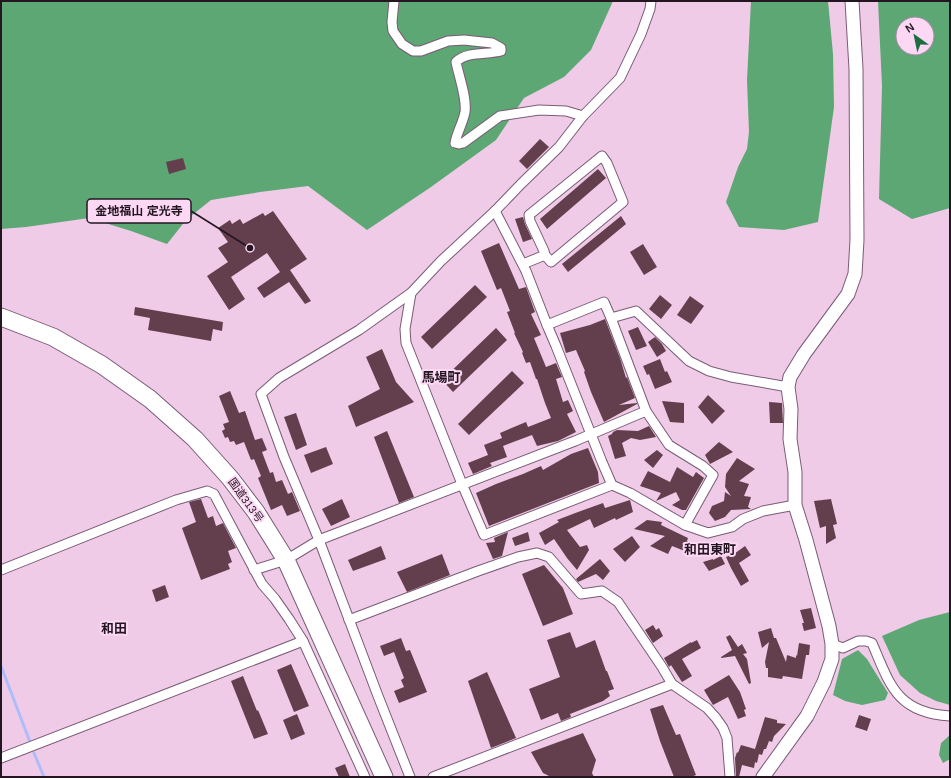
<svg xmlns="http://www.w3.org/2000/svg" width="951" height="778" font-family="Arial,'Noto Sans JP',sans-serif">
<rect width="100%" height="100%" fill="#efcbe7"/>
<!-- forest -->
<g fill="#5ca774" fill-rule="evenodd">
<polygon points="1,1 613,1 591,50 564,77 524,98 496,140 431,187 367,230 308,186 260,192 211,200 186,220 167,244 131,231 89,218 26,227 1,229"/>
<polygon points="751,1 828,1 833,54 834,107 818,222 784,230 739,227 726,202 738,167 747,149 749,132 747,80"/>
<path d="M878,1H950V208L912,219L879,199L882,86ZM903,24H927V48H903Z"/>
<polygon points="950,612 950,705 936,701 920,693 900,675 882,636 919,620"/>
<polygon points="858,650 867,659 888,693 885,700 862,705 845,701 833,695 842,659"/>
<polygon points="950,735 950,759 943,763 939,755 941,743"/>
</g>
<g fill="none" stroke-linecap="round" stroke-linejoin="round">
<!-- stream -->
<g stroke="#aebdf9" stroke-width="3">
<polyline points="1,666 30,742"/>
<polyline points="34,753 44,777"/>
</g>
</g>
<!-- building -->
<g fill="#633f4e">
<polygon points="540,139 549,147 527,169 519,161"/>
<polygon points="183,158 186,169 169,174 166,162"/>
<polygon points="598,169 606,178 547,229 540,219"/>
<polygon points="273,211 307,259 290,270 311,301 305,304 289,282 264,298 257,288 280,272 267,253 231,277 245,299 229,310 207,276 228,262 218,248 228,242 218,228 230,220 232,224 240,219 243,224 263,213 265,216"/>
<polygon points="621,216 626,224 568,272 562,264"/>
<polygon points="523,217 525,224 532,239 523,242 515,219"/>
<polygon points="499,243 519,289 526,287 535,312 531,314 541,335 534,338 546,367 556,363 562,377 556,379 563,402 568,400 573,411 567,414 576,432 558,441 537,446 532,435 503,446 507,457 490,463 492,466 473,474 468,463 488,455 484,445 502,438 500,433 526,422 528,427 551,418 545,403 537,379 536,379 530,362 526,363 522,353 523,352 514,333 515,333 507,312 510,311 501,288 497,290 481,251"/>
<polygon points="643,244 657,267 644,275 630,252"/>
<polygon points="475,285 487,297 432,349 421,337"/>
<polygon points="660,295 672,305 661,319 649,309"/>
<polygon points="690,296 704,306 691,324 677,315"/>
<polygon points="135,307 223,322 222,331 213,329 211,341 148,330 150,318 134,315"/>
<polygon points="605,319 620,358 626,378 627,377 635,398 619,405 637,403 637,404 604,422 591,392 584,372 585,371 576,350 566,353 560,333 590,325"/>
<polygon points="638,327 647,346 636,350 628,331"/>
<polygon points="496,328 507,340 453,392 442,380"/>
<polygon points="655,337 662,344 666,351 657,357 648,342"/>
<polygon points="382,349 396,382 414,402 356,427 348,406 380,389 366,357"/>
<polygon points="660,359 665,372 667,371 672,382 655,389 649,374 647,375 643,366"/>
<polygon points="512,371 524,383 469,435 458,424"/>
<polygon points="230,391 239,413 245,411 255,440 262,438 267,450 262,452 270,473 273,472 276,482 282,480 288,494 292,492 300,511 287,516 282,505 271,510 258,478 261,476 254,459 251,460 244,442 236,445 234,441 230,442 228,437 225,438 222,431 225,429 223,424 229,422 219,396"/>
<polygon points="708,395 725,411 712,424 698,407"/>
<polygon points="662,401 684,403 684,423 670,422"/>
<polygon points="769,402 782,403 783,423 770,423"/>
<polygon points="296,413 307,445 296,450 284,417"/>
<polygon points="649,426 656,437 640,440 631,438 622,443 626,456 615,459 608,436 612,434 613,432 617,430 638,431"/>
<polygon points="387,431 414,497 399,503 374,437"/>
<polygon points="719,442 733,452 710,464 705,455"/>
<polygon points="326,447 333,464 311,473 304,455"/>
<polygon points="588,448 598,472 599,483 489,526 476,493 496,484 523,474 541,466 543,470 571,454"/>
<polygon points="657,450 663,455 653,468 644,460"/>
<polygon points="737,458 755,469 739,481 749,484 744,496 751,497 748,507 751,509 731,510 725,517 715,521 709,513 712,506 724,501 725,492 731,496 725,487 726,474"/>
<polygon points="677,467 693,477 696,472 704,478 686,510 682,510 672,505 680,500 676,492 656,501 661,493 640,486 648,471 670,482"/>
<polygon points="201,499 208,518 213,516 216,526 223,523 236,548 228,551 232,562 228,564 230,569 201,580 182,528 196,522 189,502"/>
<polygon points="342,499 350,517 331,526 322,509"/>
<polygon points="831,499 837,524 833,525 836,538 826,544 826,526 820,528 814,501"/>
<polygon points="630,500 633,512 616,520 615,518 594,528 590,519 567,530 580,547 587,545 589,550 577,570 567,558 554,539 545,545 539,533 559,522 557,520 578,512 603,503 605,508"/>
<polygon points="647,520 662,522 661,525 688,538 687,541 695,546 690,553 672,546 668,554 650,546 665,536 634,529"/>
<polygon points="508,532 502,556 493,559 486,543 495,542 494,538"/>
<polygon points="528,532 530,541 515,546 512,538"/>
<polygon points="632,536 640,547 625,562 613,549"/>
<polygon points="381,546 386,559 353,571 348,560"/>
<polygon points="745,546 751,555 739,563 749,581 741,586 731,568 726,557 734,554"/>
<polygon points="442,554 450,575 407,592 397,572"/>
<polygon points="721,556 725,564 709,571 703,562 713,559 713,560"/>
<polygon points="600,559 610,571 603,580 596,574 578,582 576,579"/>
<polygon points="544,565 563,588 573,614 543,626 522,574"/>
<polygon points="165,585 169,597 156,602 152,590"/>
<polygon points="811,608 816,628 804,631 802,623 804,623 800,610"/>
<polygon points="653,625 656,630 659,628 663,636 653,643 645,630"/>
<polygon points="771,628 774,638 776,638 786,662 787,655 796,658 796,655 797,656 799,643 810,645 809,655 806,655 802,679 783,676 782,679 768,677 768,668 766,668 765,662 769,642 762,648 758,632"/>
<polygon points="570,632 576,648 595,640 606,671 607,671 614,689 608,691 610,696 603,701 570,714 571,717 561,721 558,713 541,720 529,689 560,677 547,640"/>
<polygon points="730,635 738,647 742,644 747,653 743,654 747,659 751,683 749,684 735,656 721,658 721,657 732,650 726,637"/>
<polygon points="401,638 406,651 410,650 427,692 399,703 394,691 404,687 401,680 404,678 394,652 384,656 380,646"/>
<polygon points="697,640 701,648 682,659 692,676 682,682 671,665 669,667 664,658 691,642 691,643"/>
<polygon points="291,664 309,706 294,712 277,670"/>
<polygon points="487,672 516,738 491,748 468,681"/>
<polygon points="729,675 740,692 746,709 744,710 746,716 738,719 728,697 713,705 704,690"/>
<polygon points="243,676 257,711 258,710 268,734 254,739 231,681"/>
<polygon points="663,705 676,735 680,734 696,775 691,777 674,777 660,741 650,709"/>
<polygon points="297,714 305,734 291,740 283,720"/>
<polygon points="859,715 871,719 867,731 855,727"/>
<polygon points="765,717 777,720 777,723 786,724 774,736 772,742 769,741 766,749 764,749 762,755 759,754 757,763 755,762 754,768 742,765 739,777 736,777 735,758 737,752 738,753 741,745 755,749"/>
<polygon points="583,733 596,760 592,773 594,777 551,777 543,773 531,752"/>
<polygon points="345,764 350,777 339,777 335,768"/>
</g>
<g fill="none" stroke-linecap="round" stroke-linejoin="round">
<defs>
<g id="street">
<path d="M394,1L392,22L393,31L402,44L413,51H421L448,41L464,40L492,43L501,48V51C487,55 467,51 456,62C459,77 467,98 465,112C463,123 457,132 455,143L459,144L463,143L500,116L539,110L566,111L583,116"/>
<polyline points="495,211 526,271 547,325 556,346 602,462 612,485 630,493 685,525 708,533 732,527 743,519 763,511 795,505"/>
<polyline points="523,264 545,255 551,262 623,202 607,163 602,156 529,215 530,221 544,251 545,255"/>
<polyline points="411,293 405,329 406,343 462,484 484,535 612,485"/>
<polyline points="611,318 636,311 689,361 709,371 731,377 788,387"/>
<polyline points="547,325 604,302 611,318 646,411 669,445 703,466 713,475 685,525"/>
<polyline points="1,570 176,500 207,491 214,494 262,584 275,599 289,619 303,641 365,777"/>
<polyline points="254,570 286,560 319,540 575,441 646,411"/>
<polyline points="349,620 478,571 518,557 537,553 549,557 581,594 602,591 618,602 662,667 672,684 707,708 716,718 723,728 727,738 730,777"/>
<path d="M832,644L843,648L858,641H866L872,643C890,685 897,713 950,716"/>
<polyline points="1,758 303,641"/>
<polyline points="410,777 378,696 319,540 284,457 261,394 279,378 359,330 411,293 441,261 495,211 521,184 559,147 583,116 620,78 641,34 650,9 651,1"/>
<polyline points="433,777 672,684"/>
</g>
<polyline id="secondary" points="763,777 807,716 824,682 832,659 832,644 829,626 806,540 795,505 795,472 790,439 791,409 788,387 790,377 804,354 848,294 855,274 857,240 856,69 852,1"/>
<polyline id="highway" points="1,317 53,337 102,365 150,399 195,439 230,478 256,512 286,560 384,777"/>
</defs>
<!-- street casing -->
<use href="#street" stroke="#7a5b75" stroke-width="11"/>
<!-- secondary casing -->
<use href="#secondary" stroke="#7a5b75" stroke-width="15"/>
<!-- highway casing -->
<use href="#highway" stroke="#7a5b75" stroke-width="19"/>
<!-- street -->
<use href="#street" stroke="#fff" stroke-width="9"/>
<!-- secondary -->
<use href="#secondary" stroke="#fff" stroke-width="13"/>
<!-- highway -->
<use href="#highway" stroke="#fff" stroke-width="17"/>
</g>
<g text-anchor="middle" stroke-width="4" stroke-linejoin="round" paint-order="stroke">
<!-- street labels -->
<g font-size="11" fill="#231620" stroke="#fcd8f5">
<text transform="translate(246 500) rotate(54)" y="4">国道313号</text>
</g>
<!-- quarter labels -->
<g font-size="13" font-weight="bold" fill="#231620" stroke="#fcd8f5">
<text x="441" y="382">馬場町</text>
<text x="710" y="554">和田東町</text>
<text x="114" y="633">和田</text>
</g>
</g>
<!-- callouts -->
<path fill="none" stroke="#231620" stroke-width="1.5" d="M250 248L191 211"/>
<circle fill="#231620" stroke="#fcd8f5" stroke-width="1.5" cx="250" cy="248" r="4"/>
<rect fill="#fcd8f5" stroke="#231620" stroke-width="1.5" x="87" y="199" width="104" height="24" rx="4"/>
<g font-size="12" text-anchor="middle" font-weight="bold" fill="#231620">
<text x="139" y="215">金地福山 定光寺</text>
</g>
<!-- border -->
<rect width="951" height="778" fill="none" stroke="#231620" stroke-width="4"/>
<!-- north arrow -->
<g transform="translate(915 36) rotate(327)"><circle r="19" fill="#fcd8f5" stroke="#a58aa0"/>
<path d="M0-3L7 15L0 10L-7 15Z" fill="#1d6e3e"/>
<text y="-6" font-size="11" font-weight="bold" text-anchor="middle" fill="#231620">N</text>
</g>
</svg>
